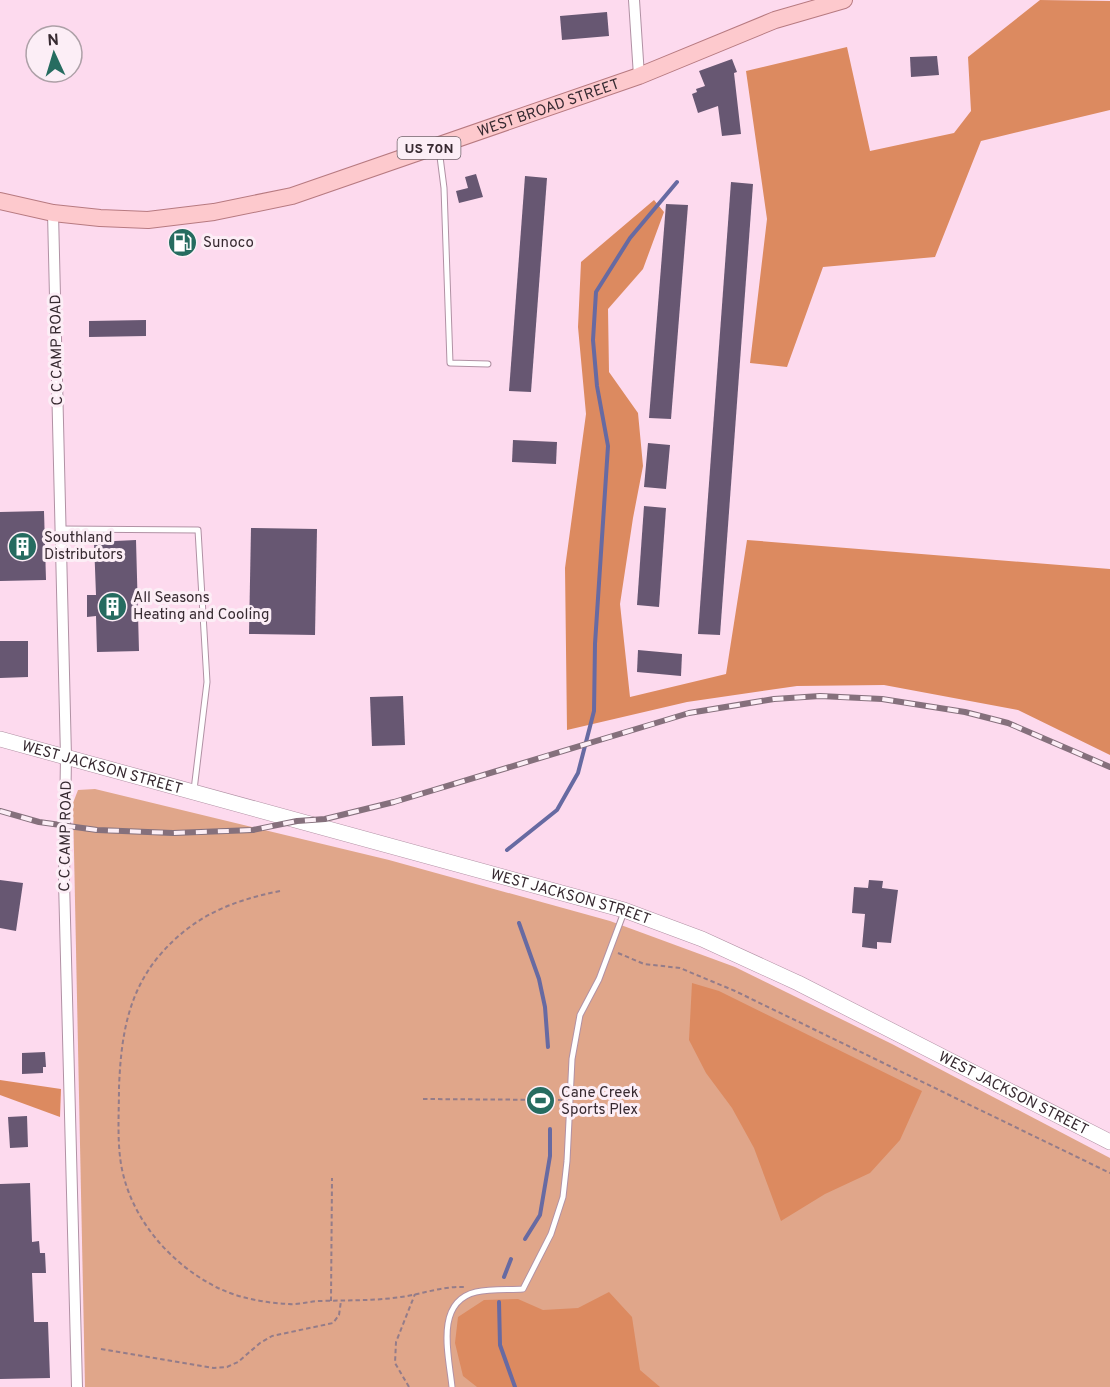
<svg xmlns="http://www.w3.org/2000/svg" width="1110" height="1387" font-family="Overpass,sans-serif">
<rect width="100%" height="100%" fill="#fddaee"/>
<!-- green -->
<polygon fill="#e0a68a" points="95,789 389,860 610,921 735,967 892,1044 1110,1158 1110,1387 85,1387 73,803 78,790"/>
<!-- forest -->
<g fill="#dc8a60">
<polygon points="1040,0 1110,1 1110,110 981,141 935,257 823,267 787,367 750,363 767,219 746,71 847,47 870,151 954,133 971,111 968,57"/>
<polygon points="654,200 664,212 643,269 608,309 609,372 638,413 643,466 633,518 620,604 630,697 726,674 747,540 1110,569 1110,755 1018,710 884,685 797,686 687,702 567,730 565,568 586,414 578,327 581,262"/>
<polygon points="692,983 719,991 922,1091 900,1140 870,1173 825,1194 781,1221 754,1148 732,1108 706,1073 689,1040"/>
<polygon points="0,1080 61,1089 60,1117 0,1095"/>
<polygon points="609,1292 632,1317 640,1370 660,1387 477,1387 463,1376 455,1343 458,1317 484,1300 518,1299 543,1310 578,1308"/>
</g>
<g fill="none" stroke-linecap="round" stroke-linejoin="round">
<!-- stream -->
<g stroke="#676aa2" stroke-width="4">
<polyline points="507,850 557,810 578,773 594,711 595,644 608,446 597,386 593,340 596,292 630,238 677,182"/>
<polyline points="519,923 539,979 545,1007 548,1047"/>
<polyline points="525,1239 540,1215 550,1156 550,1129"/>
<polyline points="504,1277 511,1259"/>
<polyline points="499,1302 500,1345 515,1387"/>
</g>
</g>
<!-- building -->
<g fill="#675772">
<polygon points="607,12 609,36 562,40 560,16"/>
<polygon points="937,56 939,75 911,77 910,57"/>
<polygon points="732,59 737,72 734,73 741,134 722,136 718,106 698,113 692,94 697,92 696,89 705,86 699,71"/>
<polygon points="476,174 483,197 459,203 456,191 468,188 465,177"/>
<polygon points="525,176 547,178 531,392 509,391"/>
<polygon points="731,182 753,184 720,635 698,634"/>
<polygon points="666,204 688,205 671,419 649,418"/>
<polygon points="146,320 146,336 89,337 89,321"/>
<polygon points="513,440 557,442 556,464 512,462"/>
<polygon points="648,443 670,445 666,489 644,487"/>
<polygon points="644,506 666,508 659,607 637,605"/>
<polygon points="44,511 46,580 0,581 0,512"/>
<polygon points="251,528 317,529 315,635 249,634"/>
<polygon points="136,540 139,651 97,652 96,616 87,617 87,595 96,595 94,542"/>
<polygon points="0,641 28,641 28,677 0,678"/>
<polygon points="638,650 682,654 681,676 637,672"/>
<polygon points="403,696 405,745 372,746 370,697"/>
<polygon points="0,880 23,883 16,931 0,928"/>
<polygon points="869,880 883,881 882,888 898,890 891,943 877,942 877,949 862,947 865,914 852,913 854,887 868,888"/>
<polygon points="45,1052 46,1067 43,1067 43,1073 22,1074 22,1053"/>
<polygon points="27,1116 28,1147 10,1148 8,1117"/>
<polygon points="30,1183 32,1242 39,1241 40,1253 45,1253 46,1273 32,1273 34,1322 48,1322 50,1378 0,1379 0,1184"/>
</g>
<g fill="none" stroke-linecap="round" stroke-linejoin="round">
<defs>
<g id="lane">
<polyline points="439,149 444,188 450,363 488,364"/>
<polyline points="61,529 198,530 207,682 194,790"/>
<path d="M452,1387C449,1356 434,1302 476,1292C491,1289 508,1290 523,1289L551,1234L563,1197L567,1161L572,1059L580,1015L599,979L624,912"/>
</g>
<g id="street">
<polyline points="634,0 639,76"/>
<polyline points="53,213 66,757 64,881 77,1387"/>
</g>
<g id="secondary">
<path id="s1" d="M0,739L624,910L702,939L798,983L1110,1142"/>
</g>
<g id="primary">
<path id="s2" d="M0,201L53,213L100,218L148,220L214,212L292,196L639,76L775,20L844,0"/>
</g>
</defs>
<!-- lane casing -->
<use href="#lane" stroke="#b191a4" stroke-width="7"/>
<!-- street casing -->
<use href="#street" stroke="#b191a4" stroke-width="12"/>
<!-- secondary casing -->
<use href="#secondary" stroke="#b191a4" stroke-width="16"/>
<!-- primary casing -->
<use href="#primary" stroke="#b77a80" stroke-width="18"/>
<!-- path -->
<g stroke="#947c89" stroke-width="2" stroke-dasharray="4.5 3" stroke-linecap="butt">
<path d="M280,891C231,901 193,916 159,956C127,994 121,1039 119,1087C119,1113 117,1139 121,1164C130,1218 170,1264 218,1288C239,1298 265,1303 289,1304C299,1305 310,1301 320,1301C348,1300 374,1301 401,1297C422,1294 443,1286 464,1287"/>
<polyline points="618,953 644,964 680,968 735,991 1110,1173"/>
<polyline points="423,1099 563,1100"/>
<polyline points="331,1301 332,1178"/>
<polyline points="101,1349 214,1368 227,1367 238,1362 260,1343 272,1336 333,1323 339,1315 341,1301"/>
<polyline points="409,1387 395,1363 396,1342 415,1294"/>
</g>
<!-- lane -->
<use href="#lane" stroke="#fff" stroke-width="5"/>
<!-- street -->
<use href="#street" stroke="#fff" stroke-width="10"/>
<!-- secondary -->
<use href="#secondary" stroke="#fff" stroke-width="15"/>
<!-- primary -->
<use href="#primary" stroke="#fdc9cd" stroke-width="16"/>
<defs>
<polyline id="rail" points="0,811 39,822 97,830 173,833 253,830 297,821 325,819 394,802 689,713 774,699 820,696 882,699 965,712 1008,723 1110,767"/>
</defs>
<!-- rail casing -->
<use href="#rail" stroke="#85707c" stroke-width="6"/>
<!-- rail -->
<use href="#rail" stroke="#fceef6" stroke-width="4" stroke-dasharray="11" stroke-linecap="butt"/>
</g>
<!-- icons -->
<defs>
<symbol id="fuel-disc" viewBox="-11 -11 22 22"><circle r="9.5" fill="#266c60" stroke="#fceef6"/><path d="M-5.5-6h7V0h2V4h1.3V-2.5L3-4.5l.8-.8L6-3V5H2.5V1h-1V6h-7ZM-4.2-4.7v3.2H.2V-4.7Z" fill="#fff"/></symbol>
<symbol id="building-disc" viewBox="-11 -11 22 22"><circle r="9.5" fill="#266c60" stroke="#fceef6"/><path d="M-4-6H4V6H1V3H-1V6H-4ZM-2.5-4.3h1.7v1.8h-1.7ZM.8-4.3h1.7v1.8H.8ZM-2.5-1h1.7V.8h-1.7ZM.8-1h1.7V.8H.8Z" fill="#fff"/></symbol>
<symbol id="stadium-disc" viewBox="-11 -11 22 22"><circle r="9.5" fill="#266c60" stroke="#fceef6"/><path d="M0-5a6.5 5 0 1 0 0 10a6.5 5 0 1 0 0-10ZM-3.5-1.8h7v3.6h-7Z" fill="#fff"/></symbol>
</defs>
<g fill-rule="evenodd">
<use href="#fuel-disc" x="166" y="226" width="33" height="33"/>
<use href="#building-disc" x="6" y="530" width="33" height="33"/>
<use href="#building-disc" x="96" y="590" width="33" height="33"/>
<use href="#stadium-disc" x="524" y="1084" width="33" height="33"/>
</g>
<g text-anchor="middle" stroke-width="6" stroke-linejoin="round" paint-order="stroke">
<!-- shield labels -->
<rect fill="#fceef6" stroke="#72656c" stroke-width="1.5" x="397.5" y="137" width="63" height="22" rx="4.5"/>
<g font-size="14" font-weight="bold" fill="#372a31">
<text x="429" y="153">US 70N</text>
</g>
<!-- street labels -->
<g font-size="15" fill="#372a31" stroke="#fceef6">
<text dy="5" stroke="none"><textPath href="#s2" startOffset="567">WEST BROAD STREET</textPath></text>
<text transform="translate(56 350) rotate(-91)" y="5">C C CAMP ROAD</text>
<text dy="5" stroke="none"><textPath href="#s1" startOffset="106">WEST JACKSON STREET</textPath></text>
<text transform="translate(65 836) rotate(-89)" y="5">C C CAMP ROAD</text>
<text dy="5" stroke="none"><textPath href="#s1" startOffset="592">WEST JACKSON STREET</textPath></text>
<text dy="5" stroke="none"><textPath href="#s1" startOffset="1078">WEST JACKSON STREET</textPath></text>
</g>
<!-- poi labels -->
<g font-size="15" fill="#372a31" stroke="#fceef6" text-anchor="start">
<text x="203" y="247">Sunoco</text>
<text x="44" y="542">Southland<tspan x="44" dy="17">Distributors</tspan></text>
<text x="133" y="602">All Seasons<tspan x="133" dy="17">Heating and Cooling</tspan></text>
<text x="561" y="1097">Cane Creek<tspan x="561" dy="17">Sports Plex</tspan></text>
</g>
</g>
<!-- north arrow -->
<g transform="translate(54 54) rotate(356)"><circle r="28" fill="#fceef6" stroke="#ada0a7" stroke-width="1.5"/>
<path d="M0-4.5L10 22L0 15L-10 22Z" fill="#266c60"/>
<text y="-9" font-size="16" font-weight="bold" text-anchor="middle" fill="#372a31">N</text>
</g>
</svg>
